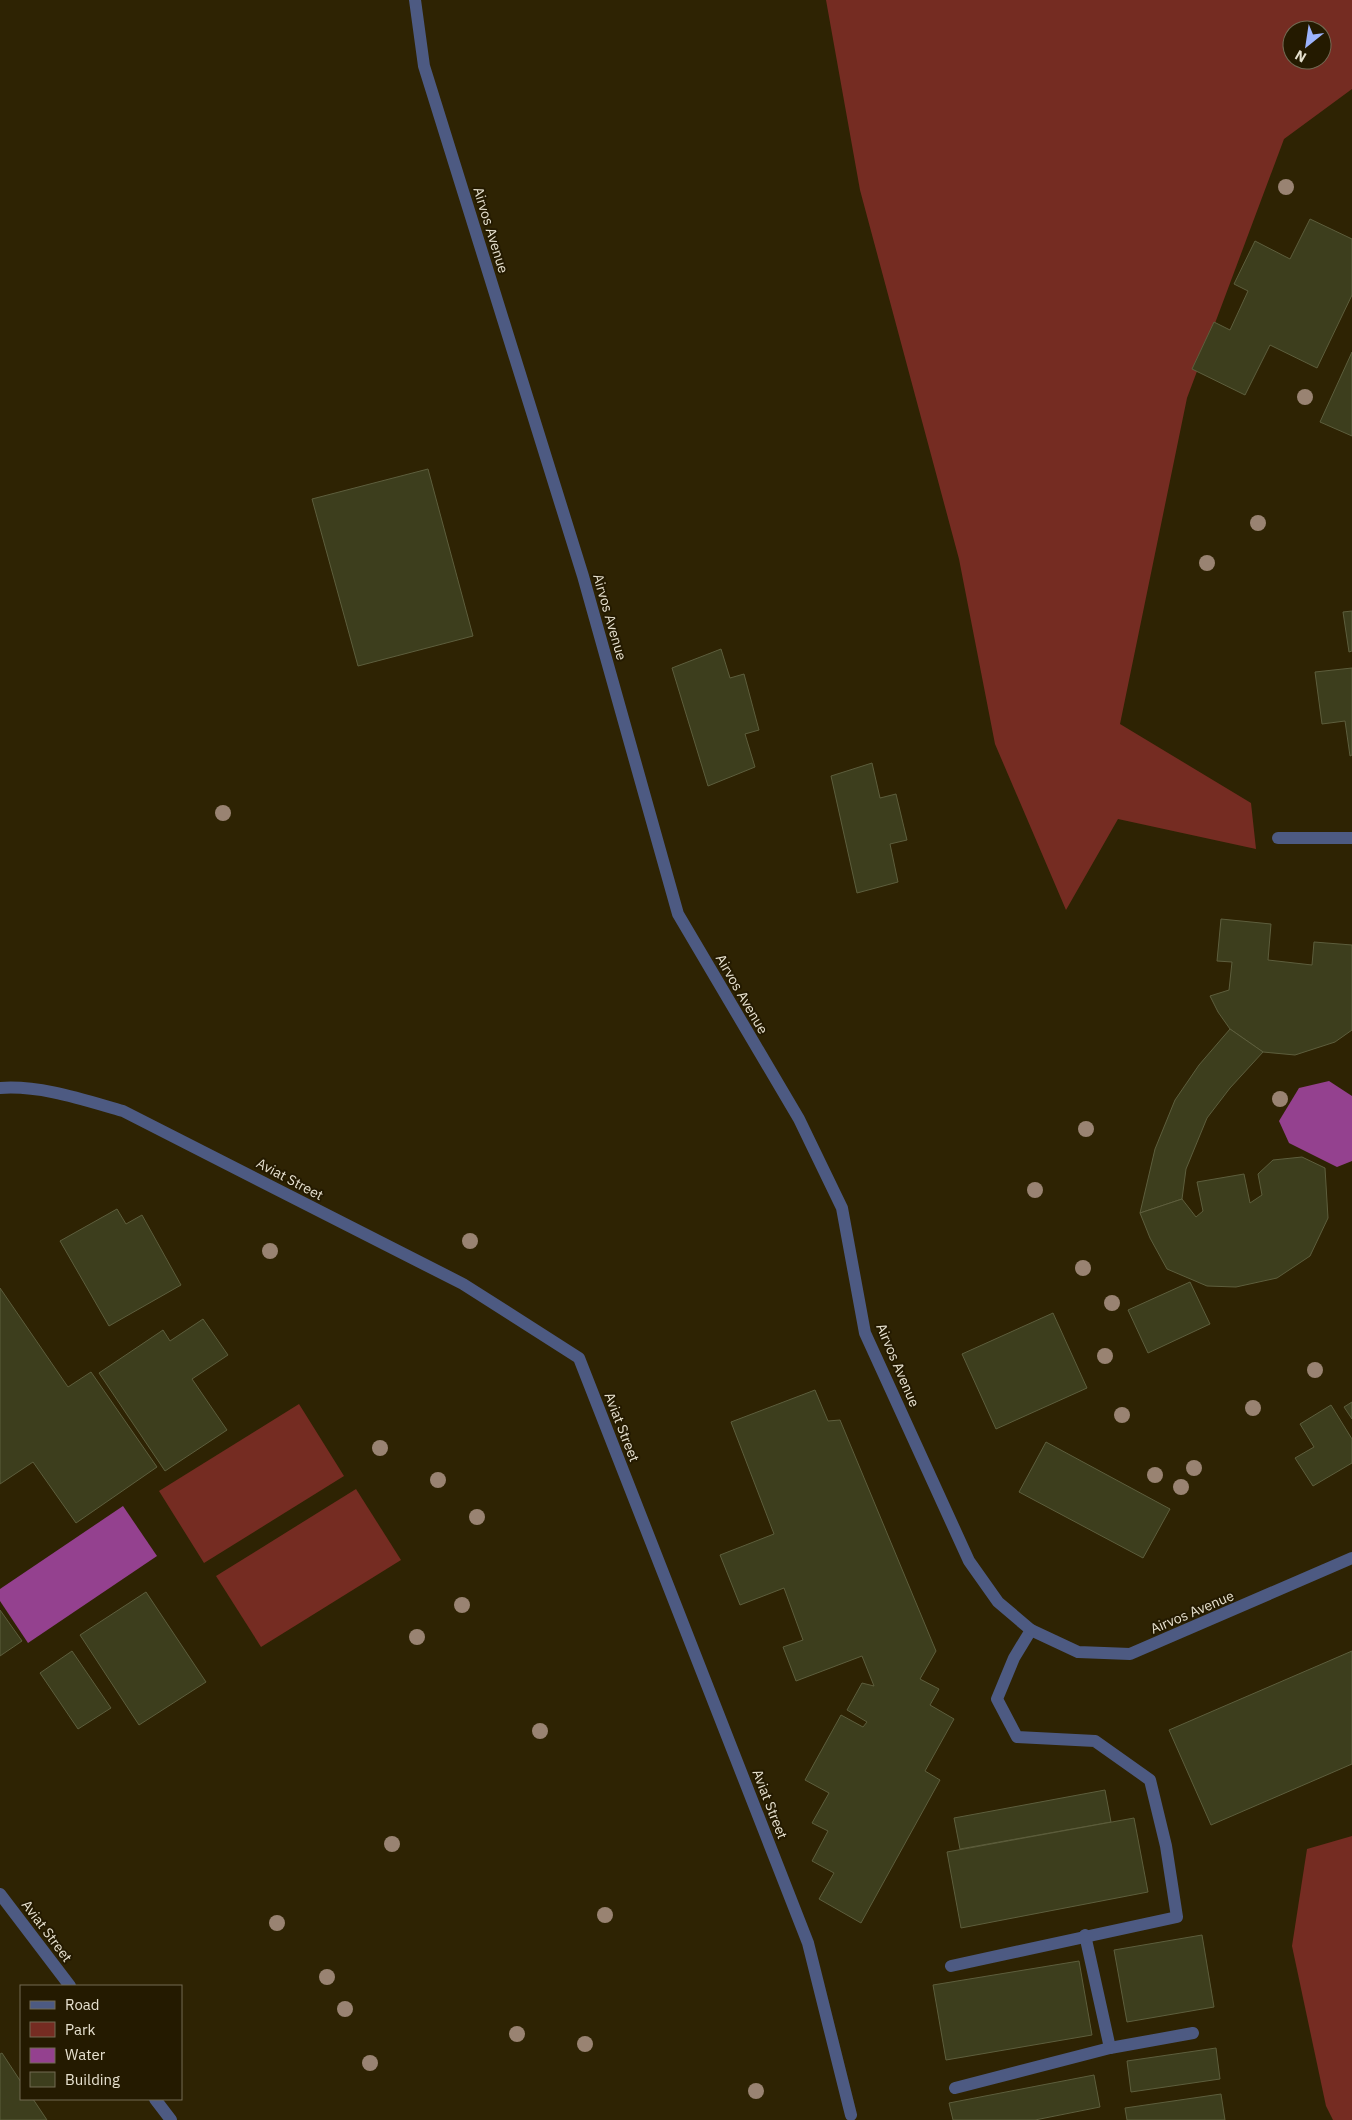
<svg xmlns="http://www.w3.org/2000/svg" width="1352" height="2120" font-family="'IBM Plex Sans',sans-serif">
<rect width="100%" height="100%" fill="#2e2303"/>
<!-- green -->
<g fill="#752c22" fill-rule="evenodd">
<path d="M826,0H1352V89L1284,139L1187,398L1120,724L1251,803L1256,849L1118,819L1066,910L995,744L959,559L860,190ZM1292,30H1322V60H1292Z"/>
<polygon points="299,1404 344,1476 204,1563 159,1491"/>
<polygon points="356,1489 401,1560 261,1647 216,1576"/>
<polygon points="1352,1836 1352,2120 1333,2120 1326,2106 1292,1946 1307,1849"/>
</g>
<!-- water -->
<g fill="#94418f">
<polygon points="1329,1081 1352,1096 1352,1161 1337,1167 1289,1143 1279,1121 1299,1088"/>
<polygon points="123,1506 157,1556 28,1643 0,1601 0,1589"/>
</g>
<!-- building -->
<g fill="#3d3e1d" stroke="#5d5e3d">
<polygon points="1310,219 1352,239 1352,295 1317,368 1270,345 1245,395 1192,369 1214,322 1230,330 1248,291 1234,284 1255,241 1290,259"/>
<polygon points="1352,352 1352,436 1320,422"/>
<polygon points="428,469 473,636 358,666 312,499"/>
<polygon points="1352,611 1352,651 1349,652 1343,612"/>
<polygon points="721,649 730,678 744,674 759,730 745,734 755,767 708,786 672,668"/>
<polygon points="1352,668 1352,755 1350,756 1345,721 1322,724 1315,672"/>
<polygon points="872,763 880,798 896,794 907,840 890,844 898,882 857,893 831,776"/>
<polygon points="1221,919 1271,924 1268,960 1312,965 1314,942 1352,945 1352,1030 1335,1042 1295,1055 1263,1052 1230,1029 1218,1012 1210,996 1229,990 1232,962 1217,961"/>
<polygon points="1230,1029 1263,1052 1230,1088 1207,1118 1186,1169 1182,1199 1140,1213 1155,1149 1175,1100 1199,1065"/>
<polygon points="1302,1157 1325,1168 1328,1218 1310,1256 1277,1278 1236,1287 1207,1286 1167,1269 1150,1238 1140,1213 1182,1199 1196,1217 1203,1211 1197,1182 1244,1174 1250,1203 1262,1195 1258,1174 1273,1160"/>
<polygon points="117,1209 126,1224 142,1215 181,1285 109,1326 60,1241"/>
<polygon points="1190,1282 1210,1324 1148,1353 1128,1310"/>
<polygon points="0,1288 68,1387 91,1372 157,1467 76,1523 33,1462 0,1484"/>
<polygon points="1053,1313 1087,1388 996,1429 962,1354"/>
<polygon points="203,1319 228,1355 192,1379 227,1430 165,1471 99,1373 163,1330 170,1341"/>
<polygon points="815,1390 828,1421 840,1420 936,1651 920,1679 939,1689 930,1705 954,1719 925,1771 940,1780 861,1923 819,1899 834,1873 812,1861 828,1831 812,1823 829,1793 805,1780 841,1715 863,1727 867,1722 847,1710 862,1683 874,1686 862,1656 796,1681 783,1647 803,1640 784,1588 740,1605 720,1555 774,1534 731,1422"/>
<polygon points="1352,1402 1352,1419 1344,1407"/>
<polygon points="1331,1405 1352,1439 1352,1463 1313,1486 1295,1458 1314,1447 1300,1424"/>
<polygon points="1046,1442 1170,1509 1143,1558 1019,1492"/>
<polygon points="146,1592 206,1682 139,1725 80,1635"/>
<polygon points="0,1610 22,1641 0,1656"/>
<polygon points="72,1651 111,1708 78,1729 40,1673"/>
<polygon points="1352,1651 1352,1764 1211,1825 1169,1730"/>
<polygon points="1105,1790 1111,1822 960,1849 954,1818"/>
<polygon points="1134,1818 1148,1892 961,1928 947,1852"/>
<polygon points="1202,1935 1214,2007 1127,2022 1114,1950"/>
<polygon points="1079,1961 1092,2035 946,2060 933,1985"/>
<polygon points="1216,2048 1220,2079 1131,2092 1127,2061"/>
<polygon points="2,2053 21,2082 21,2099 33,2099 47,2120 0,2120 0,2054"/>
<polygon points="1094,2075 1100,2107 1035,2120 953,2120 949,2103"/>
<polygon points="1221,2094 1225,2120 1127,2120 1125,2108"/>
</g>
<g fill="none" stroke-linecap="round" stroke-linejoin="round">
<!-- service -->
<g stroke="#4d5a82" stroke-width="12">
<polyline points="1085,1935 1110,2048"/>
<polyline points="951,1966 1177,1917 1166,1846 1150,1780 1095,1741 1017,1737 997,1699 1014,1658 1031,1630"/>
<polyline points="955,2088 1110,2048 1193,2033"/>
</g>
<!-- minor -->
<g stroke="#4d5a82" stroke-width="12">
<polyline points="415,0 424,66 583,576 678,914 799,1119 842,1208 865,1333 969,1561 998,1602 1031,1630 1078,1652 1130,1654 1352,1558"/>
<polyline points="1278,838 1352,838"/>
<path d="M0,1088C41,1085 84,1100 123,1111L463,1284L579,1358L808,1943L851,2115"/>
<polyline points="0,1894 70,1986"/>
<polyline points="155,2099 171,2120"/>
</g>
</g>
<!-- trees -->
<g fill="#998372">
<circle cx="1286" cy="187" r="8"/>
<circle cx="1305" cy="397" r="8"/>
<circle cx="1258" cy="523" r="8"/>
<circle cx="1207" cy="563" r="8"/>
<circle cx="223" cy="813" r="8"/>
<circle cx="1280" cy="1099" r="8"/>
<circle cx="1086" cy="1129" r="8"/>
<circle cx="1035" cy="1190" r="8"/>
<circle cx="470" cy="1241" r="8"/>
<circle cx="270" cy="1251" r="8"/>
<circle cx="1083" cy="1268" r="8"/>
<circle cx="1112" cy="1303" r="8"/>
<circle cx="1105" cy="1356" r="8"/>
<circle cx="1315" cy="1370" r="8"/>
<circle cx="1253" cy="1408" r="8"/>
<circle cx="1122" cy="1415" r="8"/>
<circle cx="380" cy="1448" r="8"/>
<circle cx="1194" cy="1468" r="8"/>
<circle cx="1155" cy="1475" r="8"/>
<circle cx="438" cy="1480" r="8"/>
<circle cx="1181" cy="1487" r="8"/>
<circle cx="477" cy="1517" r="8"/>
<circle cx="462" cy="1605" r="8"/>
<circle cx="417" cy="1637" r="8"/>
<circle cx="540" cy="1731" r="8"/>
<circle cx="392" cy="1844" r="8"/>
<circle cx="605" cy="1915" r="8"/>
<circle cx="277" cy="1923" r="8"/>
<circle cx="327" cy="1977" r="8"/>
<circle cx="345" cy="2009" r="8"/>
<circle cx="517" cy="2034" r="8"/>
<circle cx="585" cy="2044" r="8"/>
<circle cx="370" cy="2063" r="8"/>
<circle cx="756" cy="2091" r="8"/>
</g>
<g text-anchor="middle" stroke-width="4" stroke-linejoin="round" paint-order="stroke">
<!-- street labels -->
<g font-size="14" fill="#e7e1cf" stroke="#241a00">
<text transform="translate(491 230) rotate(73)" y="5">Airvos Avenue</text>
<text transform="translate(610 617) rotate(74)" y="5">Airvos Avenue</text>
<text transform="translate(742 994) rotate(60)" y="5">Airvos Avenue</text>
<text transform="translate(290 1179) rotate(28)" y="5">Aviat Street</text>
<text transform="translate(898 1365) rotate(67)" y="5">Airvos Avenue</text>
<text transform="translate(622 1427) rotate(69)" y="5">Aviat Street</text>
<text transform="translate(1192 1612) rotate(-23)" y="5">Airvos Avenue</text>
<text transform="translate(770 1804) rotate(69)" y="5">Aviat Street</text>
<text transform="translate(47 1931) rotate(53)" y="5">Aviat Street</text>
</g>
</g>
<!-- legend -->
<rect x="20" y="1985" width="162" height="115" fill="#241a00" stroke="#726a53"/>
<rect x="30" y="2001" width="25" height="8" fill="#4d5a82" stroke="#726a53"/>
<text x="65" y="2010" font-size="15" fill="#e7e1cf">Road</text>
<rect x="30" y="2022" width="25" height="15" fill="#752c22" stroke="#726a53"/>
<text x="65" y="2035" font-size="15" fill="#e7e1cf">Park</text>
<rect x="30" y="2048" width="25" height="15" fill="#94418f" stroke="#726a53"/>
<text x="65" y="2060" font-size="15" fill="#e7e1cf">Water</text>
<rect x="30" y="2072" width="25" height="15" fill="#3d3e1d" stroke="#726a53"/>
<text x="65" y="2085" font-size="15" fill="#e7e1cf">Building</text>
<!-- north arrow -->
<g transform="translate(1307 45) rotate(210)"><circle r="24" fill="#241a00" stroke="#726a53"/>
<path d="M0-4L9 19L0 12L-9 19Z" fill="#9db4fd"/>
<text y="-8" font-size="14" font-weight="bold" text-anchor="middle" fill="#e7e1cf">N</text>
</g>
</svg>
